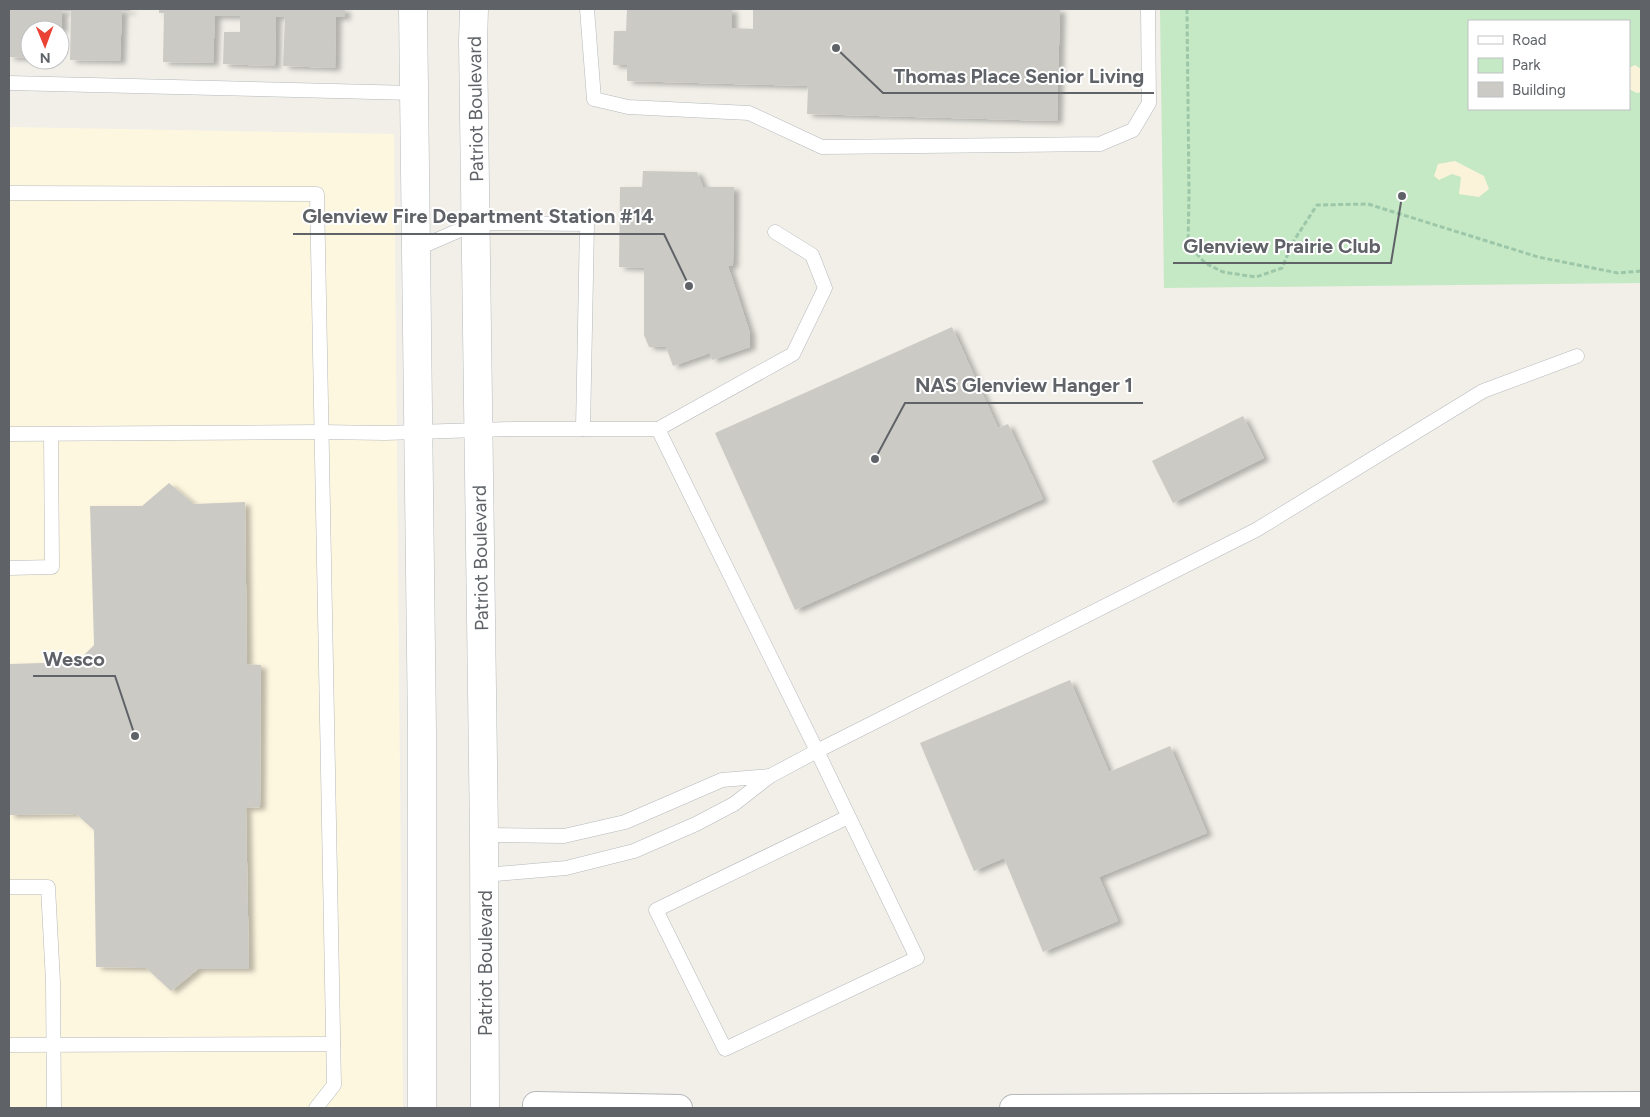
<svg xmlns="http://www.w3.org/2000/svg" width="1650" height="1117" font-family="Figtree,sans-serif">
<defs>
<filter id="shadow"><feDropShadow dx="5.5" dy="3" stdDeviation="2.5" flood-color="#0004"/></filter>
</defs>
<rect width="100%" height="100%" fill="#f1efe8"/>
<!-- commercial -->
<polygon fill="#fef7e0" points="9,127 394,134 403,1108 9,1108"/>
<!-- green -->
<path fill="#c5e8c5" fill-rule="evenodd" d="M1160,9H1641V283L1164,288ZM1469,21H1629V109H1469Z"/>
<!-- sand -->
<g fill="#fbf3d9">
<polygon points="1635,65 1641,69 1641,92 1637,93 1629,89 1629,68"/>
<polygon points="1455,161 1484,176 1489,189 1479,197 1459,194 1461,177 1452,174 1439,180 1434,176 1438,164"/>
</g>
<!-- building -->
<g fill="#cccac5" filter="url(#shadow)">
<polygon points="9,9 130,9 130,11 122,11 120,61 70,60 71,11 62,11 62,30 30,30 30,58 9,57"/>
<polygon points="159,9 345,9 345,17 336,17 335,68 283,66 285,17 276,16 275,66 223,64 224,32 240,32 240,16 215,16 213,63 163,62 164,13 159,13"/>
<polygon points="627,9 732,9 732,28 753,29 753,9 1060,9 1057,121 807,114 808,86 627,81 627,65 613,65 614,31 626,31"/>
<polygon points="643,171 697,172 703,187 734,187 733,265 728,266 750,333 750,347 712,360 710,353 673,366 666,347 649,347 644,335 644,268 619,267 620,187 642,187"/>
<polygon points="952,327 998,428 1008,424 1043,499 795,610 715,433"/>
<polygon points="1243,416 1264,458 1173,503 1152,461"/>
<polygon points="169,483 194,504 245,502 247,664 261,665 260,807 246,808 249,969 198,969 171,991 146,968 96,967 94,830 76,814 9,815 9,664 77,662 94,645 90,506 142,506"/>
<polygon points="1070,680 1109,772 1170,746 1207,833 1099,877 1118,921 1043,952 1004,858 974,871 920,743"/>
</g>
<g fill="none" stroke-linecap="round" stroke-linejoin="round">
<defs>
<g id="service">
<polyline points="587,9 594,99 628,107 749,113 822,147 1100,144 1133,130 1149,103 1148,9"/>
<polyline points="9,83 413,93"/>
<polyline points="9,193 317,194 334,1085 316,1108"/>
<polyline points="416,249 476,223 587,224 583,429"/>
<polyline points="658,429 793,354 825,288 812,255 775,232"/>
<polyline points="9,434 321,432 385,433 513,429 658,429 817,751 1256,530 1483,391 1577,356"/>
<polyline points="9,568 52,567 51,434"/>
<polyline points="770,776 817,751 917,958 725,1049 656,910 848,817"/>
<polyline points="484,835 564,836 625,822 722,780 770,776 734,804 696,824 634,851 566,868 485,875"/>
<polyline points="9,887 48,887 53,982 54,1108"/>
<polyline points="9,1045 333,1044"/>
</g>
<g id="minor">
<polyline points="536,1105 679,1108"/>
<polyline points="1013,1108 1641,1105"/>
</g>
<g id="secondary">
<polyline points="413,9 422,731 422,1108"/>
<polyline points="474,9 473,41 484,835 485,1108"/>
</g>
</defs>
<!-- service casing -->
<use href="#service" stroke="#b5b8bc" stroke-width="15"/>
<!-- minor casing -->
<use href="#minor" stroke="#b5b8bc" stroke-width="28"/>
<!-- secondary casing -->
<use href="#secondary" stroke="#b6babf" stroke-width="29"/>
<!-- path -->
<polyline stroke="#9cc7a9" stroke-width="3" stroke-dasharray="5 2.5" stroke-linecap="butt" points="1187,9 1189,195 1188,244 1205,263 1223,272 1256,277 1282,268 1293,242 1317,205 1368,204 1538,257 1618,273 1641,271"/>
<!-- service -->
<use href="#service" stroke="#fff" stroke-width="14"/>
<!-- minor -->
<use href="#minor" stroke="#fff" stroke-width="26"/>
<!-- secondary -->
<use href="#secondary" stroke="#fff" stroke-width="28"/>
</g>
<g text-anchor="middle" stroke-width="4" stroke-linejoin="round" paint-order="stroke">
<!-- street labels -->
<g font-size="19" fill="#5f6368" stroke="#fff">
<text transform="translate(475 109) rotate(-91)" y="7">Patriot Boulevard</text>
<text transform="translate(480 558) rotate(-91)" y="7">Patriot Boulevard</text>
<text transform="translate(485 963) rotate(-90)" y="7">Patriot Boulevard</text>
</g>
</g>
<!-- callouts -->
<path fill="none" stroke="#5f6368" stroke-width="2" d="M836 48L883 93H1154M689 286L664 234H293M1402 196L1391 263H1173M875 459L905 403H1143M135 736L115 676H33"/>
<g fill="#5f6368" stroke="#fff" stroke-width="2">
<circle cx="836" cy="48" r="5"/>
<circle cx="689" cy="286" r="5"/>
<circle cx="1402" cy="196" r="5"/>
<circle cx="875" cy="459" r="5"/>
<circle cx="135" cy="736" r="5"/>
</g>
<g font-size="20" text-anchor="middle" font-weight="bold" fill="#5f6368" stroke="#fff" stroke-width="4" stroke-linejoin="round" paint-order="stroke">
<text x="1019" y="83">Thomas Place Senior Living</text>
<text x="478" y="223">Glenview Fire Department Station #14</text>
<text x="1282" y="253">Glenview Prairie Club</text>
<text x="1024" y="392">NAS Glenview Hanger 1</text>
<text x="74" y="666">Wesco</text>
</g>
<!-- border -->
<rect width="1650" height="1117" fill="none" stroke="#5f6368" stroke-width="20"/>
<!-- legend -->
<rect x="1468" y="20" width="162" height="90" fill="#ffffff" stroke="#bfc1c3"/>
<rect x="1478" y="36" width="25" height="8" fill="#ffffff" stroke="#bfc1c3"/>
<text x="1512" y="45" font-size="15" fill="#5f6368">Road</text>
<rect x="1478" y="58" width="25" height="15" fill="#c5e8c5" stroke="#bfc1c3"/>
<text x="1512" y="70" font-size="15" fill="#5f6368">Park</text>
<rect x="1478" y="82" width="25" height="15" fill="#cccac5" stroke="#bfc1c3"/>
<text x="1512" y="95" font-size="15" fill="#5f6368">Building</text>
<!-- north arrow -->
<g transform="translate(45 45) rotate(179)"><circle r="24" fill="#ffffff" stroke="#bfc1c3"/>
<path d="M0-4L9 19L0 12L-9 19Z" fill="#ea4335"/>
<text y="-8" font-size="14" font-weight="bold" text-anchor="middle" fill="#5f6368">N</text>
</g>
</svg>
